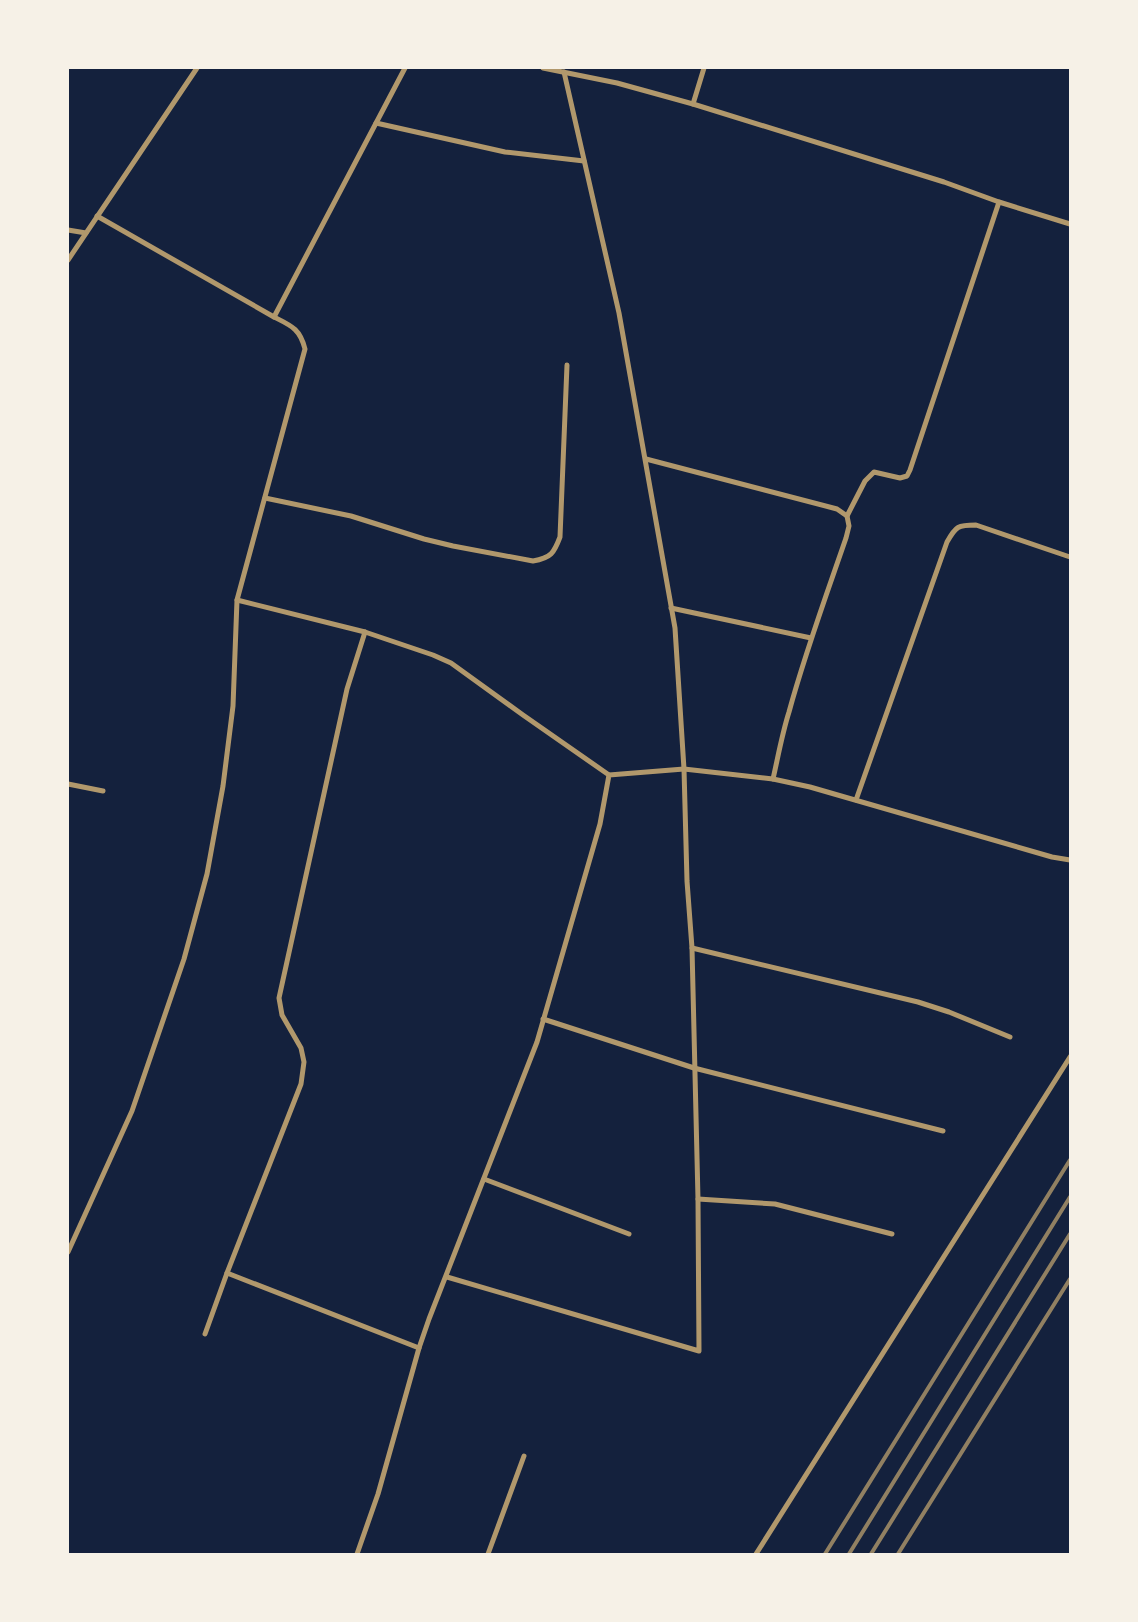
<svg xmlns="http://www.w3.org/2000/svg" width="1138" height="1622" font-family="Quicksand,sans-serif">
<rect width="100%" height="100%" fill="#14213d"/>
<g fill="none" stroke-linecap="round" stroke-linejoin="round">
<!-- minor -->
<g stroke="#b1986c" stroke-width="5">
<polyline points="543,68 617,83 693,104 944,182 999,202 1070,224"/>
<polyline points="693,104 704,68"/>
<polyline points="376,123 505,152 584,161"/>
<polyline points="97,216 274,317 405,68"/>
<polyline points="68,230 86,233"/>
<polyline points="68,260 197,68"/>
<path d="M646,459L837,509L847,516L849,526L846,538C826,596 805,653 789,712C782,734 778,757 773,779"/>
<path d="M265,498L351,516L424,539L453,546L533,561C551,558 554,553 560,537L567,365"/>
<polyline points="847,516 865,481 874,472 900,478 907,476 910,470 999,202"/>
<polyline points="237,600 365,632 433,655 451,663 523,715 609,775"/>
<polyline points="671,608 811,638"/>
<polyline points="68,784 103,791"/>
<path d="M856,800L947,542C956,526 958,525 976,525L1070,557"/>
<polyline points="692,948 918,1002 949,1012 1010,1037"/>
<polyline points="543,1019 694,1068 943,1131"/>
<polyline points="484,1179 629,1234"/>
<polyline points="698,1199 775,1204 892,1234"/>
<path d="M68,1252L132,1111L184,959L207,874L223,786L233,706L237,600L305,349C300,329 292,326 274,317"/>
<polyline points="227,1273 419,1348"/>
<polyline points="447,1277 699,1351 698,1199 692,948 687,881 684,769 675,628 619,313 564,72"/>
<polyline points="205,1334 227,1273 301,1084 304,1062 301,1048 282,1015 279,998 347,689 365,632"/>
<polyline points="357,1554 378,1494 419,1348 429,1319 537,1042 600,824 609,775 684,769 773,779 810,787 1052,857 1070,860"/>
<polyline points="488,1554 524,1456"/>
<polyline points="756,1554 1070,1057"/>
</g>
<!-- rail -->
<g stroke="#918062" stroke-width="4">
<polyline points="825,1554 1070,1160"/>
<polyline points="849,1554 1070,1197"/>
<polyline points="871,1554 1070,1234"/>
<polyline points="898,1554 1070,1279"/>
</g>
</g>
<!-- border -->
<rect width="1138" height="1622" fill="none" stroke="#f6f1e7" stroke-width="138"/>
</svg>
